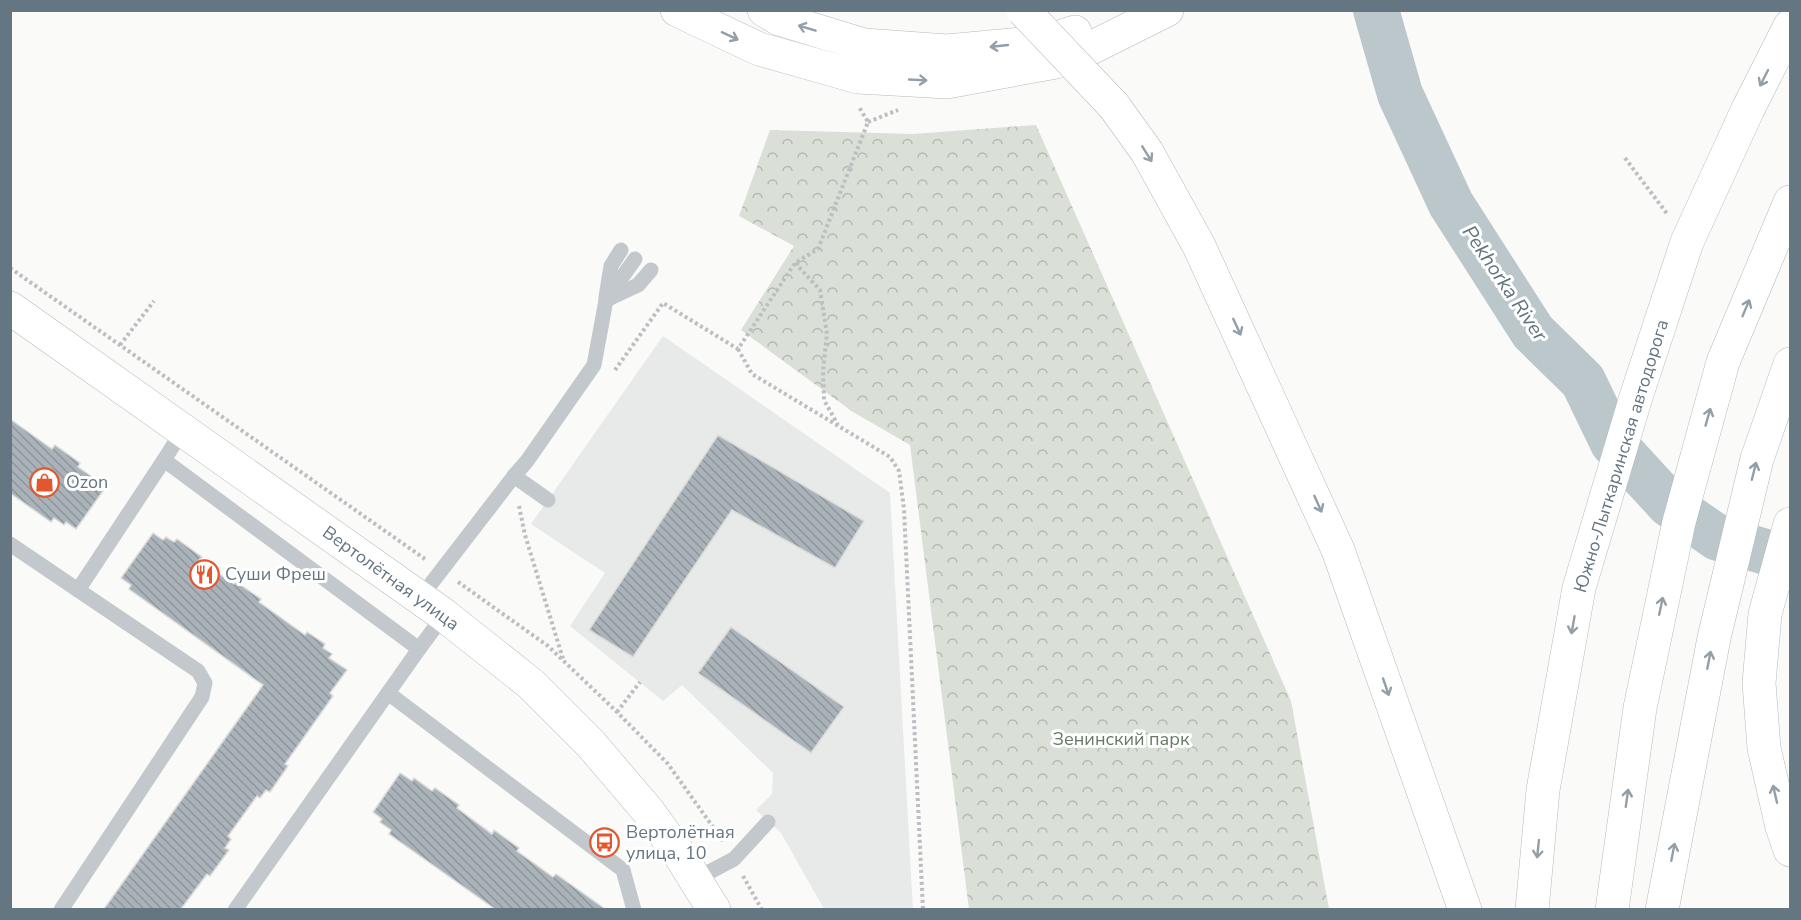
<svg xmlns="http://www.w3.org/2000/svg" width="1801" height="920" font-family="'Nunito Sans',sans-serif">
<defs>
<pattern id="forest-crowns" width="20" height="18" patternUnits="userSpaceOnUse" patternTransform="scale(1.5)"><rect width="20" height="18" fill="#dadfd7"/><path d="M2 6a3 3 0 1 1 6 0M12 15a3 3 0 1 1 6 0" fill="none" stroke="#b4b9b4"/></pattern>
<pattern id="building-back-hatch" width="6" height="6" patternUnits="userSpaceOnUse" patternTransform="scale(1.5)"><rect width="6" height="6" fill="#aab3b9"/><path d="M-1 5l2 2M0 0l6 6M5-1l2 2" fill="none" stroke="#8e969c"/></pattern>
</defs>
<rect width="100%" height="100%" fill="#fafaf8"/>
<!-- built -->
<polygon fill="#e8e9e9" points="663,336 890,493 913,909 824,909 781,833 756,810 772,794 773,773 682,685 663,701 570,626 605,573 531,524"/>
<!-- forest -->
<polygon fill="url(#forest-crowns)" points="1036,125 1291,701 1329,909 969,909 910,445 853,412 741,330 794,246 739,216 770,130 913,134"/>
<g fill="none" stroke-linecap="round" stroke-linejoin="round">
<!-- river -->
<polyline stroke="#bbc7cb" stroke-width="46" points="1376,10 1400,94 1451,204 1533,332 1583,381 1613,443 1669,504 1718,538 1790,559"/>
</g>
<!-- building -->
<g fill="url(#building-back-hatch)" stroke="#dcdcda" stroke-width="1.5">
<polygon points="10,419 52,449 55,445 80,463 78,467 95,479 93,483 103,491 76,529 66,522 64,525 54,518 51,522 10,493"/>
<polygon points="718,435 864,521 835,568 732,510 633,657 589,630"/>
<polygon points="153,533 163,540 166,537 174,542 177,539 202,557 199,560 234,584 236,582 261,599 259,602 305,635 307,632 325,644 323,648 332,654 329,658 347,670 330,693 333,696 285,764 288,766 270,792 266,790 260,798 257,796 228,836 231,839 225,848 229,850 210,876 207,874 181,909 104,909 263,685 129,589 131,585 121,578"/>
<polygon points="731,627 844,707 811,753 698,673"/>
<polygon points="400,773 412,781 414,778 432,791 435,788 459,805 457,808 492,834 494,830 519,848 517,851 553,877 556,874 605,909 495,909 389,834 391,830 380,822 382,819 373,812"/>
</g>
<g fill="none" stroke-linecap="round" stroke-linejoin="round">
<defs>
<g id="secondary">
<polyline points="677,10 759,49 858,77 947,82 1056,62 1087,50 1167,10"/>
<polyline points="764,10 779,19 864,45 947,51 1043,42 1075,32"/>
<polyline points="10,308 444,615 531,684 590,743 648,811 680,855 714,910"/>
<polyline points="1790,524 1765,614 1759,683 1764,748 1782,827 1790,850"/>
</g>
<g id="primary">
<polyline points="1114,106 1147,152 1199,246 1338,550 1465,910"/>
<polyline points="1532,910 1543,790 1579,588 1636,397 1687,242 1748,109 1790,26"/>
<polyline points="1612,910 1640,708 1679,522 1723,362 1790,202"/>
<polyline points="1662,910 1714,638 1757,459 1790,364"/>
</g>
</defs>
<!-- secondary casing -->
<use href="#secondary" stroke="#b3babf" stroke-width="34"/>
<!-- primary casing -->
<use href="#primary" stroke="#b5babe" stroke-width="34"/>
<!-- path -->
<g stroke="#bbbfc2" stroke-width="4" stroke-dasharray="3 3" stroke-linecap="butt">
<polyline points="868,122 898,110"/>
<polyline points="1625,158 1668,215"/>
<polyline points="795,263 820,290 827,334 823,370 824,400 838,425"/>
<polyline points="10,268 425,559"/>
<polyline points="120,345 154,301"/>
<polyline points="738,349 752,374 890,457 899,471 904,509 923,910"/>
<polyline points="615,370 663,303 738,349 795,263 818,249 868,122 859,107"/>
<polyline points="519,506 525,535 563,659"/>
<polyline points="458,582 548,646 617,712 668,764 723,841"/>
<polyline points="617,712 640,682"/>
<polyline points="743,876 762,910"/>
</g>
<!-- lane -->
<g stroke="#c3c8cc" stroke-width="15">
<polyline points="606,297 611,266 621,250"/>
<polyline points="606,300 638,285 651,270"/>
<polyline points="164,460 183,430"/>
<polyline points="514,476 527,461 594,365 606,300 635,259"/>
<polyline points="10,544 78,590 164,460 419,649 235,910"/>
<polyline points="420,598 514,476 548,500"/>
<polyline points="419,649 444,615"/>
<polyline points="388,693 623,870 634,910"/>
<polyline points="696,879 734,859 768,822"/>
<polyline points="61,910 202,697 205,683 198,671 78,590"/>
</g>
<!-- secondary -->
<use href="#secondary" stroke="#fff" stroke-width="33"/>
<!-- primary -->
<use href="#primary" stroke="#fff" stroke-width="33"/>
<defs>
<polyline id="primary-bridge" points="1023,10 1114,106"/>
</defs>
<!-- primary-bridge casing -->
<use href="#primary-bridge" stroke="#b5babe" stroke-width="34" stroke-linecap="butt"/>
<!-- primary-bridge -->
<use href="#primary-bridge" stroke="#fff" stroke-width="33"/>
</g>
<!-- one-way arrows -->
<defs><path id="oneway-shaft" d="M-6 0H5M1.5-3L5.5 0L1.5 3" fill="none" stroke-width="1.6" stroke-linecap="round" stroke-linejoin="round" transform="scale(1.5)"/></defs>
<g stroke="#939fa8">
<use href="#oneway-shaft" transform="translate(807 28) rotate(-163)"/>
<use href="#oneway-shaft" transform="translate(730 36) rotate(25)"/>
<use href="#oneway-shaft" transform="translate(999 46) rotate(174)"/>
<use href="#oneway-shaft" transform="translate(1764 78) rotate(117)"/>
<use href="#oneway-shaft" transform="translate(918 80) rotate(3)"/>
<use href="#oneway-shaft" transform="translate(1147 154) rotate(58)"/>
<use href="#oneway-shaft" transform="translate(1746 308) rotate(-67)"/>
<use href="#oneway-shaft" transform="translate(1237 327) rotate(65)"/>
<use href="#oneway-shaft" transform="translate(1708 417) rotate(-74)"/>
<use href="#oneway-shaft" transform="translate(1754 471) rotate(-76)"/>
<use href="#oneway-shaft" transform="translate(1318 504) rotate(66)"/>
<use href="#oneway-shaft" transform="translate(1661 606) rotate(-78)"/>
<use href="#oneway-shaft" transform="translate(1573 625) rotate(100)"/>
<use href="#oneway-shaft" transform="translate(1709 660) rotate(-79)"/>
<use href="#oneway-shaft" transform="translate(1386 687) rotate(71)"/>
<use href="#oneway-shaft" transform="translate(1775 794) rotate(-103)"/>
<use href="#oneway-shaft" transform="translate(1627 798) rotate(-82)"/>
<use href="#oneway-shaft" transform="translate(1538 849) rotate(96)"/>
<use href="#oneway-shaft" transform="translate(1673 852) rotate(-79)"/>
</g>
<!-- icons -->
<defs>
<symbol id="shop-ring" viewBox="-11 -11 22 22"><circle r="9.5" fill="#fff" stroke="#e4572e" stroke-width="1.5"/><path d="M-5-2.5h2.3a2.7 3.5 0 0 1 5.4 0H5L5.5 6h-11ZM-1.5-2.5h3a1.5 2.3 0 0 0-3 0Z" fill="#e4572e"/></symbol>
<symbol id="restaurant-ring" viewBox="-11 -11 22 22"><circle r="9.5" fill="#fff" stroke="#e4572e" stroke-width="1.5"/><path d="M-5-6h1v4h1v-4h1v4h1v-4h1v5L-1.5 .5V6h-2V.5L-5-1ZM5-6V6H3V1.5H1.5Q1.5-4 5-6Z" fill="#e4572e"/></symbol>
<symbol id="bus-ring" viewBox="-11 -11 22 22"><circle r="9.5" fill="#fff" stroke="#e4572e" stroke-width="1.5"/><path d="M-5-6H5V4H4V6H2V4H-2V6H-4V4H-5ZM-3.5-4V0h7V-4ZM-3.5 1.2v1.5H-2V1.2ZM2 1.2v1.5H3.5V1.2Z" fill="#e4572e"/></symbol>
</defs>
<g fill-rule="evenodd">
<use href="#shop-ring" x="28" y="466" width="33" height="33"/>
<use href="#restaurant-ring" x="188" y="558" width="33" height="33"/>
<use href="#bus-ring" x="588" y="826" width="33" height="33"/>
</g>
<g text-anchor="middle" stroke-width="6" stroke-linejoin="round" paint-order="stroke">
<!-- street labels -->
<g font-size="18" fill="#657683" stroke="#fff">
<text transform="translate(1621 456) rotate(-73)" y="6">Южно-Лыткаринская автодорога</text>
<text transform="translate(391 578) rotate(36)" y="6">Вертолётная улица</text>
</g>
<!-- poi labels -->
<g font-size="18" fill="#657683" stroke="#fff" text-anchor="start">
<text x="66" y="488">Ozon</text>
<text x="225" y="580">Суши Фреш</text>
<text x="626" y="838">Вертолётная<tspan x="626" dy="21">улица, 10</tspan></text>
</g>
<!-- park labels -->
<g font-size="18" fill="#687a64" stroke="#fff">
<text x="1121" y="745">Зенинский парк</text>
</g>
<!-- water labels -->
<g font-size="20" font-style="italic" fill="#60757c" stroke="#fff">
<text transform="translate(1505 283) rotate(56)" y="7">Pekhorka River</text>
</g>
</g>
<!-- border -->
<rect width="1801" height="920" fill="none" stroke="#657683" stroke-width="24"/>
</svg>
